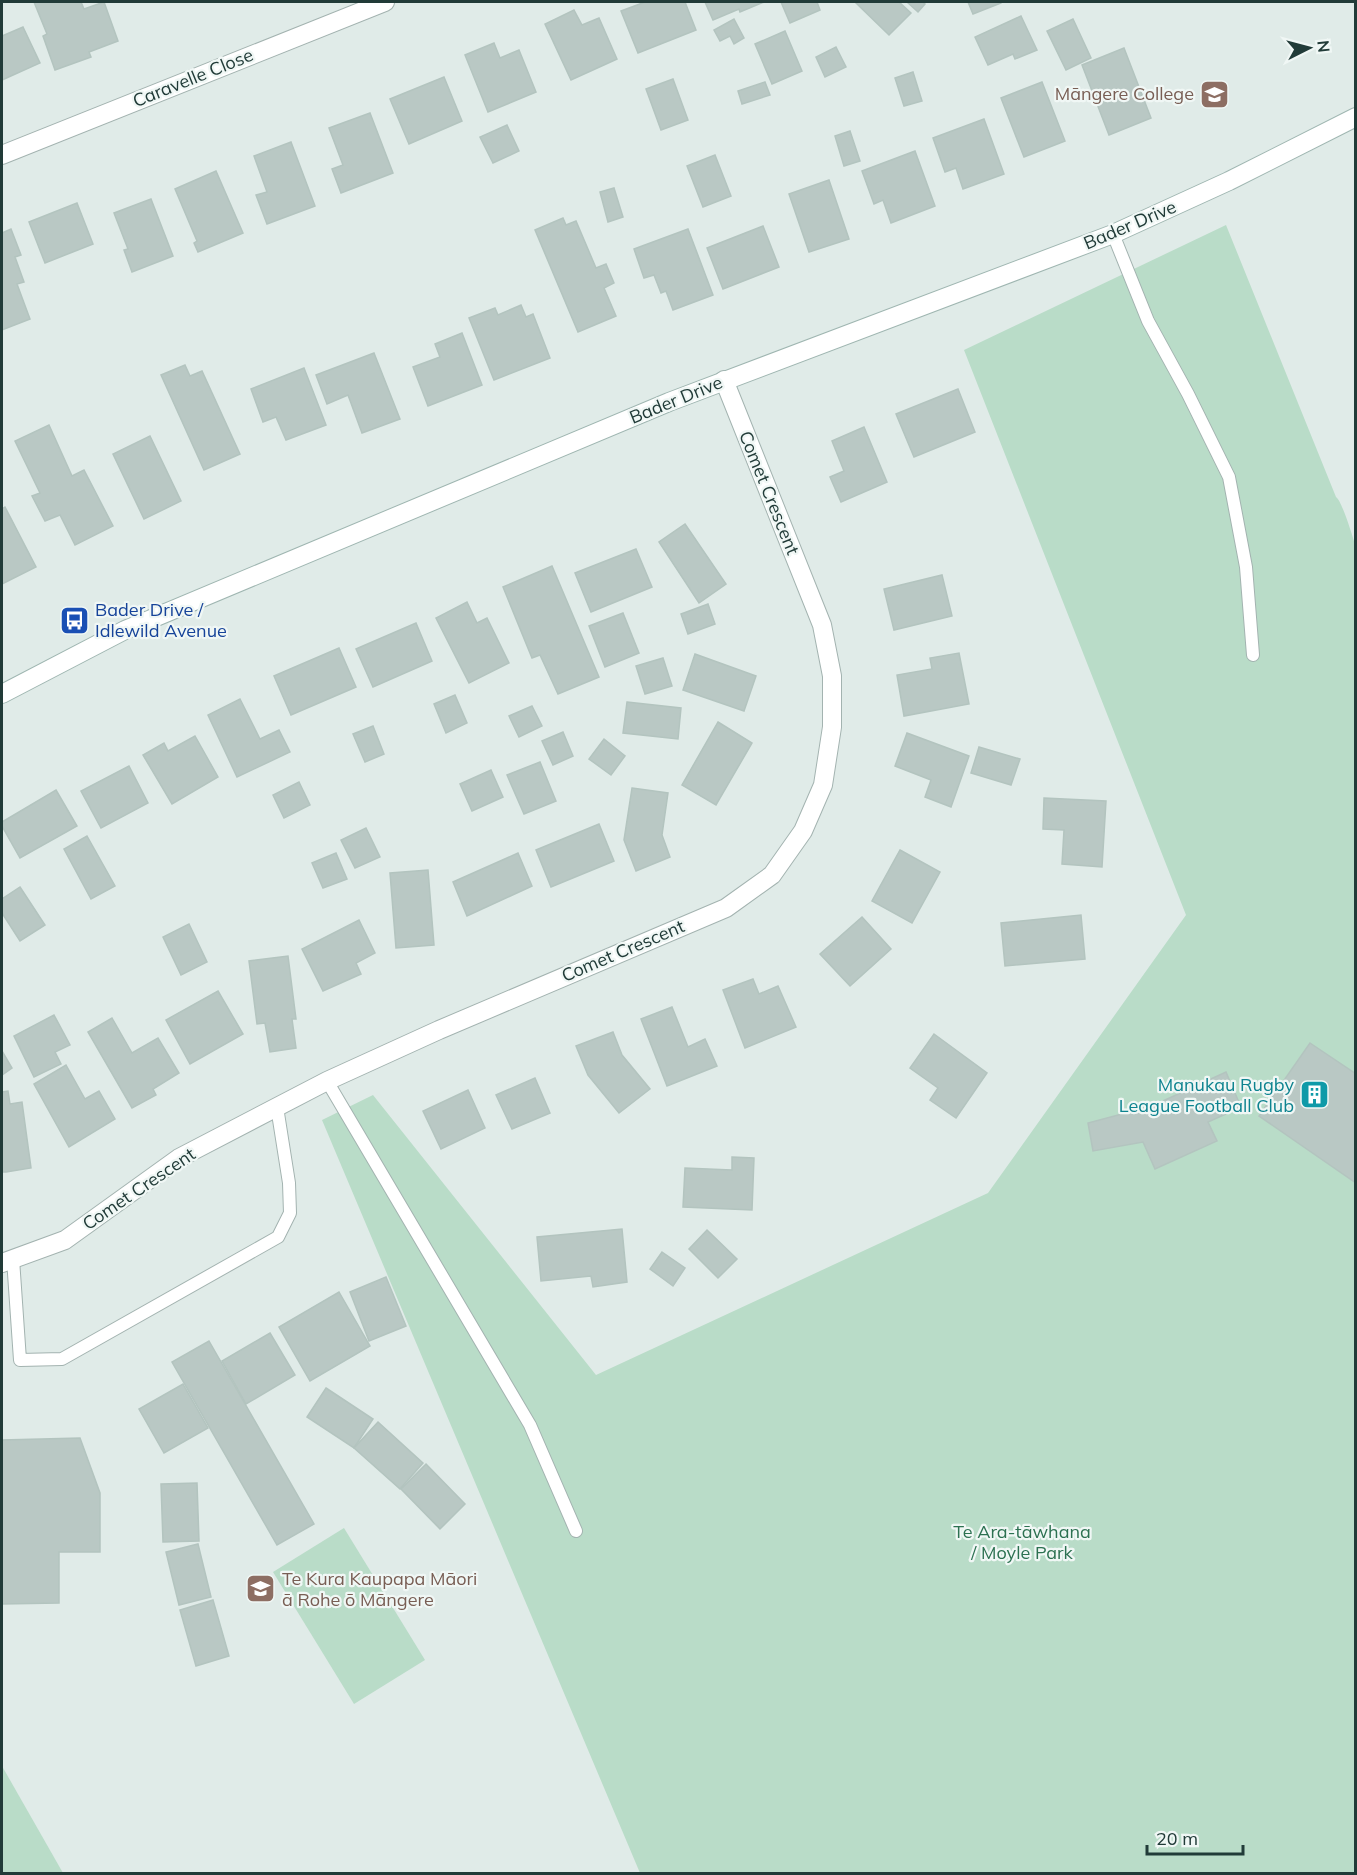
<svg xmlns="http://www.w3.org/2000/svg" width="1357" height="1875" font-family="Mulish,sans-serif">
<rect width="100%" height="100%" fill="#e0ebe8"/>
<!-- green -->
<g fill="#b9dcc8">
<path d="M1226,225L1336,497C1342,501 1352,535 1355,544V1873H640L322,1120L373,1095L596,1375L988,1193L1186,915L964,350Z"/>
<polygon points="344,1528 425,1660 354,1704 273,1572"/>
<polygon points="2,1766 63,1873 2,1873"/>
</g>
<!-- building -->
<g fill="#b9c8c4" stroke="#b3c4bf" stroke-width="1.5">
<polygon points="34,2 81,2 84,9 104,2 118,41 89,52 91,57 55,70 43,36 47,34"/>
<polygon points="645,2 685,2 696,30 638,53 621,11"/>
<polygon points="705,2 764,2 740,12 739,9 713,20"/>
<polygon points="781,2 817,2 820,10 790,23"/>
<polygon points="855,2 899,2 911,13 889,35"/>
<polygon points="907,2 923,2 925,4 918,12"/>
<polygon points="968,2 1001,2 1001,3 973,14"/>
<polygon points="574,10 582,25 599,18 617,59 571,80 545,24"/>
<polygon points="1021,16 1037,50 1015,59 1013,54 988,65 975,37"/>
<polygon points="734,19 744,38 734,44 730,36 720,41 714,30"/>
<polygon points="1073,19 1091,58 1066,70 1047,31"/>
<polygon points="23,27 40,63 2,80 2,36"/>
<polygon points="785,31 802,71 772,84 755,44"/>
<polygon points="494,43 500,58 519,50 536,92 488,112 465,55"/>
<polygon points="836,47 846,67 825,77 816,57"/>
<polygon points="1124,48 1151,118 1109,135 1082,65"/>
<polygon points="913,72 922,101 904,106 895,78"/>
<polygon points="444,77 462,121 409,144 390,99"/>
<polygon points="673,79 688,120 661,130 646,89"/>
<polygon points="765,82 770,95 742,104 738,91"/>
<polygon points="1042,82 1065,141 1024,157 1001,98"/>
<polygon points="370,113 393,173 341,193 332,169 343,165 329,128"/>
<polygon points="984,119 1004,174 963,189 956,168 945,172 933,138"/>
<polygon points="507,125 519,151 493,163 480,137"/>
<polygon points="850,131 860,161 844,166 835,136"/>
<polygon points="291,142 315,206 267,224 256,195 267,192 254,156"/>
<polygon points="915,151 935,206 891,223 883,200 874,204 862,171"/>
<polygon points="715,155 731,196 703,207 687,166"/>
<polygon points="216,171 243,233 198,252 194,243 197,241 175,189"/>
<polygon points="829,180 849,239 809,252 789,194"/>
<polygon points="614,188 623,217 608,222 600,192"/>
<polygon points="151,199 173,256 132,272 124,250 128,249 114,213"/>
<polygon points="77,203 93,244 45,263 29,222"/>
<polygon points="563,218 566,225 576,221 596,268 606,264 614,283 604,288 616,316 578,332 535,230"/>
<polygon points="763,226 779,267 723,289 707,248"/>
<polygon points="11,229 21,255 15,257 24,282 17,284 30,319 2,330 2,233"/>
<polygon points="688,229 713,295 673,310 666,291 661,293 654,275 644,278 634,249"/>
<polygon points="521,305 526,317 533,314 550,358 494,380 469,318 495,308 498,315"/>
<polygon points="462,333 482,385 428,406 413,367 440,357 435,344"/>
<polygon points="374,353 400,419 362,433 348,395 327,404 316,375"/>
<polygon points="185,365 190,376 202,371 240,454 204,470 161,375"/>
<polygon points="304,368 326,425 286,440 276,417 263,422 251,389"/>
<polygon points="958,389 975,432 914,457 896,414"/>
<polygon points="49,425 72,476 84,470 113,526 75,545 60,515 45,521 32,496 40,493 15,441"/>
<polygon points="864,427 887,482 841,502 830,477 844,471 832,441"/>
<polygon points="150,436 181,501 144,519 113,454"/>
<polygon points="5,507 36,567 2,584 2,509"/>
<polygon points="685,524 726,584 699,603 659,542"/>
<polygon points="636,549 652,587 591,612 575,573"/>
<polygon points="552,566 599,677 558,694 540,655 532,658 503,587"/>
<polygon points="942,575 952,616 894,630 884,589"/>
<polygon points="467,602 477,623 487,618 509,663 469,683 436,618"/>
<polygon points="708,604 715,624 688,634 681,614"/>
<polygon points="623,613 639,653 605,667 589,626"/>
<polygon points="416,623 432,661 373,687 356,649"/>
<polygon points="339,648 356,687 291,715 274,676"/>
<polygon points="959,653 969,704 904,716 897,675 932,669 930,658"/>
<polygon points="695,654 756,676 744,711 683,690"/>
<polygon points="663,658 672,686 645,694 636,666"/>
<polygon points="455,695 467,723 446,733 434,704"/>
<polygon points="240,699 260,739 279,730 290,752 237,777 208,715"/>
<polygon points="627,702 681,708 678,739 623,733"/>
<polygon points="532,706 542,726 519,737 509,716"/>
<polygon points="718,722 752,743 716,805 682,785"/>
<polygon points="373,726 384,754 365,762 353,734"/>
<polygon points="563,732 573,756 553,765 542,741"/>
<polygon points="907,733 969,756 951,807 925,797 931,780 895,766"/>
<polygon points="195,736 218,777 172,804 143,755 164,743 168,751"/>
<polygon points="604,739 625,756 611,775 589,759"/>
<polygon points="979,747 1020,759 1011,785 971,773"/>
<polygon points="540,762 556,801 524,814 507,775"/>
<polygon points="129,766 148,803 101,828 81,791"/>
<polygon points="491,770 503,797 472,811 460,784"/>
<polygon points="299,782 310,805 284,818 273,795"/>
<polygon points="632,788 668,793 662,835 670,857 636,871 624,840"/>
<polygon points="56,790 77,826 20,858 2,826 2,822"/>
<polygon points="1044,798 1106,801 1102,867 1062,864 1064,830 1043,829"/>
<polygon points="599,824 614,861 551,887 536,850"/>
<polygon points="366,828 380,857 355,868 341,840"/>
<polygon points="87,836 115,886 91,899 64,849"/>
<polygon points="900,850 940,872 912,923 872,901"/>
<polygon points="336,853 347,879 323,888 312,863"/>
<polygon points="518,853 532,886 467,916 453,882"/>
<polygon points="428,870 434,945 396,948 390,873"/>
<polygon points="20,887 45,925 20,941 2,913 2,899"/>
<polygon points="1081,915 1085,959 1005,966 1001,923"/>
<polygon points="862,917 891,949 850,986 820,954"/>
<polygon points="359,920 375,953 356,963 361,974 323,991 302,949"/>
<polygon points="189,924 207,962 181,975 163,937"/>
<polygon points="288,956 296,1019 292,1019 296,1048 270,1052 265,1023 257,1024 249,961"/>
<polygon points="753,979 759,994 778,986 796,1027 745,1048 723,990"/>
<polygon points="218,991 243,1034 190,1064 166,1020"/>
<polygon points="672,1007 688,1047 705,1039 717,1066 667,1086 641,1019"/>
<polygon points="54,1015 70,1045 55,1052 61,1064 34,1077 14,1036"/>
<polygon points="112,1018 132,1053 158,1038 179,1073 153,1089 156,1095 132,1108 88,1032"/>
<polygon points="613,1032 622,1055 650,1089 619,1113 588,1075 576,1046"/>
<polygon points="934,1034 987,1073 956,1118 930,1100 938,1088 910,1068"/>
<polygon points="1310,1043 1356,1074 1356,1183 1259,1116"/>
<polygon points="2,1051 12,1068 2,1075"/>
<polygon points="66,1065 85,1099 99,1091 115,1119 69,1147 34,1084"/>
<polygon points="1226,1072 1241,1107 1208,1122 1217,1141 1155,1169 1143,1142 1093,1151 1088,1123 1152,1106"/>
<polygon points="535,1078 550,1113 512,1129 496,1095"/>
<polygon points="468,1090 485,1128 441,1149 423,1111"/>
<polygon points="8,1091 10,1104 22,1102 31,1168 6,1172 2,1172 2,1092"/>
<polygon points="732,1157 754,1158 752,1210 683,1207 685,1168 732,1170"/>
<polygon points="622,1229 627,1282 593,1287 591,1276 541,1281 537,1237"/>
<polygon points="707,1230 737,1259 718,1278 689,1249"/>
<polygon points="662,1252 685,1268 673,1286 650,1269"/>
<polygon points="386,1277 406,1326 369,1341 350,1292"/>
<polygon points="339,1292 370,1346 310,1381 279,1327"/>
<polygon points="270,1333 295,1375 246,1404 222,1361"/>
<polygon points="209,1341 314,1524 277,1545 172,1362"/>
<polygon points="183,1384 208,1428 164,1453 139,1409"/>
<polygon points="326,1388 373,1419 354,1448 307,1417"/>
<polygon points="378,1422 423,1463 400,1489 354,1448"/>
<polygon points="80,1438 100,1493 100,1552 59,1552 59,1603 2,1604 2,1440"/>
<polygon points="426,1464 465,1504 440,1529 401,1489"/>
<polygon points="197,1483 199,1541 163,1542 161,1484"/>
<polygon points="198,1544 211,1597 179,1605 166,1552"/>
<polygon points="213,1600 229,1656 196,1666 180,1610"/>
</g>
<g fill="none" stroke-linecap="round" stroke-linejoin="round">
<defs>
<g id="service">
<polyline points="1113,234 1148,321 1188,394 1229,477 1246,567 1253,655"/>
<polyline points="327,1081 530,1425 576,1531"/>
<polyline points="13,1259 20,1360 62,1359 278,1237 290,1213 289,1183 277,1107"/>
</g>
<g id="minor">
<polyline points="2,155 385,2"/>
<polyline points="2,1263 65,1240 179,1158 327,1081 439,1030 726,908 772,875 803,831 823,785 832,727 832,676 822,625 724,380"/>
</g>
<polyline id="secondary" points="2,694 125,630 669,402 1113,234 1229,181 1356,117"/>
</defs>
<!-- service casing -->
<use href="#service" stroke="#a3b3b0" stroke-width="14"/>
<!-- minor casing -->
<use href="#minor" stroke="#a3b3b0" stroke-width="20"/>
<!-- secondary casing -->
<use href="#secondary" stroke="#9fb6b1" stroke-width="20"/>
<!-- service -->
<use href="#service" stroke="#fff" stroke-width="12"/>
<!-- minor -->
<use href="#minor" stroke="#fff" stroke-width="18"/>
<!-- secondary -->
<use href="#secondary" stroke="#fff" stroke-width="18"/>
</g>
<!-- icons -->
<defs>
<symbol id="school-square" viewBox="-11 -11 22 22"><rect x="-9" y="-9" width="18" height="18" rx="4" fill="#8d6e63" stroke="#f0f7f5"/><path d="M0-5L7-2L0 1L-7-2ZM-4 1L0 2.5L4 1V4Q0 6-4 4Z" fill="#fff"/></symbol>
<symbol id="bus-square" viewBox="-11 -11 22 22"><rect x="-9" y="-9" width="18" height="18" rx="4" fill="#1a4fb4" stroke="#f0f7f5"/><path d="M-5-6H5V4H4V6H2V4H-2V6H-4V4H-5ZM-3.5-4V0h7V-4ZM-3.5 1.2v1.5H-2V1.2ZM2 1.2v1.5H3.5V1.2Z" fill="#fff"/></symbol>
<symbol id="building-square" viewBox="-11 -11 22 22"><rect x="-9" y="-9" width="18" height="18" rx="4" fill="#0f9aa8" stroke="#f0f7f5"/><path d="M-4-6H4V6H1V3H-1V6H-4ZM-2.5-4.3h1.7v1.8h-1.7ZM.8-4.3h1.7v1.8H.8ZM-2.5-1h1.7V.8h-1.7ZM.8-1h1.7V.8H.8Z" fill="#fff"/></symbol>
</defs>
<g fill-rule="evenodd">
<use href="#school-square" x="1198" y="78" width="33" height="33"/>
<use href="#bus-square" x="58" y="604" width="33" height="33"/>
<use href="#building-square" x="1298" y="1078" width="33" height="33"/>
<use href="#school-square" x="244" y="1572" width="33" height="33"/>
</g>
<g text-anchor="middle" stroke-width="4.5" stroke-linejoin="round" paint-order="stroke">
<!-- street labels -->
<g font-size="18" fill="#213b38" stroke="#f0f7f5">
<text transform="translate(193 78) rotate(-22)" y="6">Caravelle Close</text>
<text transform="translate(1130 225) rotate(-23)" y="6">Bader Drive</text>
<text transform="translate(676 400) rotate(-22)" y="6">Bader Drive</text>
<text transform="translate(769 493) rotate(68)" y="6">Comet Crescent</text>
<text transform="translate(623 951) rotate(-23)" y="6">Comet Crescent</text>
<text transform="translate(139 1189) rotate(-34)" y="6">Comet Crescent</text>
</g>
<!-- education labels -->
<g font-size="18" fill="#785e54" stroke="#f0f7f5" text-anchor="end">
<text x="1194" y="100">Māngere College</text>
<text x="282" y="1585" text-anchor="start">Te Kura Kaupapa Māori<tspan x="282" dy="21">ā Rohe ō Māngere</tspan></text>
</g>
<!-- transit labels -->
<g font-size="18" fill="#164399" stroke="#f0f7f5" text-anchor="start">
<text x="95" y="616">Bader Drive /<tspan x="95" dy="21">Idlewild Avenue</tspan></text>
</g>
<!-- culture labels -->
<g font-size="18" fill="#0d838f" stroke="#f0f7f5" text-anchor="end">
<text x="1294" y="1091">Manukau Rugby<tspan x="1294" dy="21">League Football Club</tspan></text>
</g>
<!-- park labels -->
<g font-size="18" fill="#2c7151" stroke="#f0f7f5">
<text x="1022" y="1538">Te Ara-tāwhana<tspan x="1022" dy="21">/ Moyle Park</tspan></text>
</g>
</g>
<!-- border -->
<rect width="1357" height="1875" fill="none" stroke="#213b38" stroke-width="6"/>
<!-- north arrow -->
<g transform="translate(1309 48) rotate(84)" stroke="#f0f7f5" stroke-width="4.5" paint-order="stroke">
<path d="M0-4.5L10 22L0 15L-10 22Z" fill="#213b38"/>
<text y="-9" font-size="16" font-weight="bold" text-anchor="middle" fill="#213b38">N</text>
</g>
<!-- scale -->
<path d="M1147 1845v9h96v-9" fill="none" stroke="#213b38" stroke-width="3"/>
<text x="1156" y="1845" font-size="18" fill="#213b38" stroke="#f0f7f5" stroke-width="4.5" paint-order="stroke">20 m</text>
</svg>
